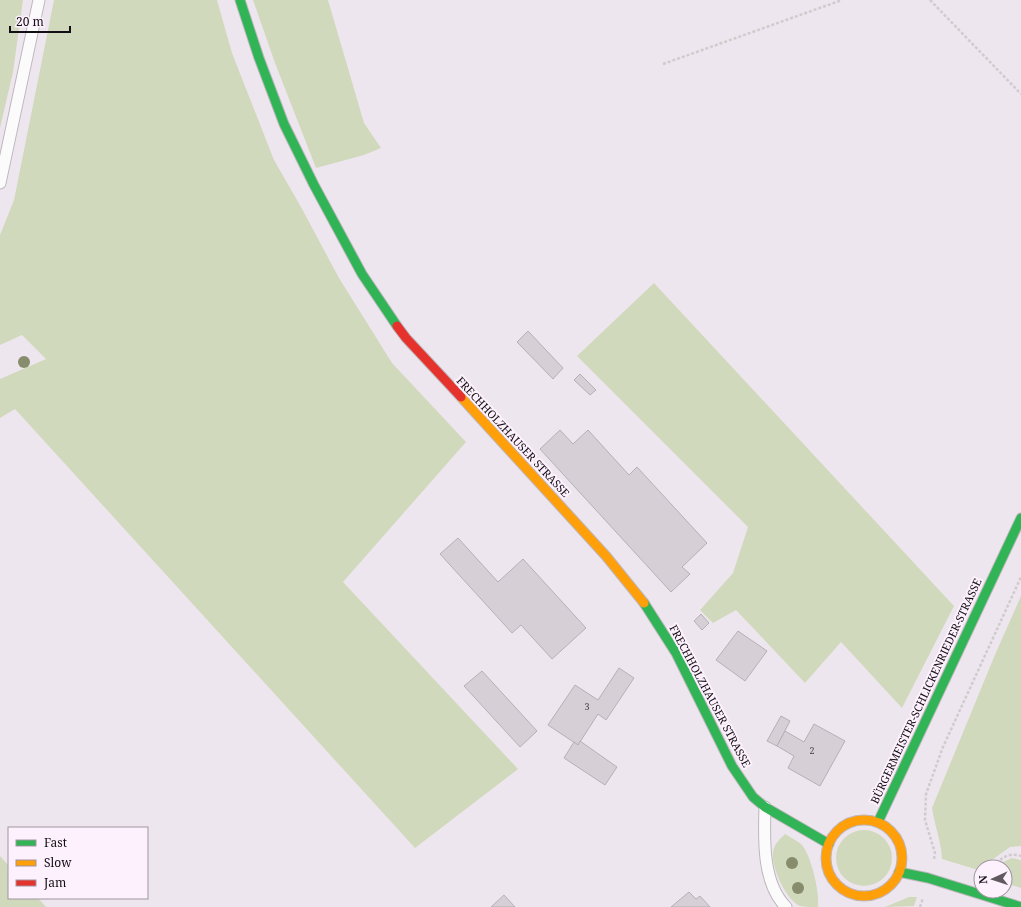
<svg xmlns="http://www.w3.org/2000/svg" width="1021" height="907" font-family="'Noto Serif',serif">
<rect width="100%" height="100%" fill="#eee6ee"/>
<!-- green -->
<g fill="#d1d9bd">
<polygon points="0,0 23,0 13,72 0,128"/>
<polygon points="54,0 217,0 232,53 274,160 301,207 339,278 392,363 466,442 343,582 518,769 415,848 15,409 0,418 0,379 46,359 22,335 0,345 0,235 14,200"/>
<polygon points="253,0 328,0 364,123 381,148 364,155 316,168 275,63"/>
<polygon points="654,283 954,606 902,708 841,642 805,683 736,610 713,623 700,610 733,573 748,527 577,356"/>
<path d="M1021,596V846L1010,847L978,870L942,859C941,841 935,827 932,808L994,657Z"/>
<circle cx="864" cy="858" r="28"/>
<path d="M785,834C790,837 796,840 801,844C811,854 820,893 818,907C813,907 805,907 800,906C786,900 771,867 773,852C774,844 780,839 785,834Z"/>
<polygon points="0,856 9,866 9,898 38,898 46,907 0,907"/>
<polygon points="1012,858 1021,860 1021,888 1005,883 1005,867 997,867 1003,862"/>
<polygon points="909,897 917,897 914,906 885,907"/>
</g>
<!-- building -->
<g fill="#d6d0d6" stroke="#b6b0b6">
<polygon points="528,331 563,368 553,379 517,342"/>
<polygon points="580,374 596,390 590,395 574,380"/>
<polygon points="560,430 573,444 588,430 629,475 637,467 707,543 682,567 690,574 671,592 540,449"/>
<polygon points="458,538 498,582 523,559 586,628 552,659 521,625 512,633 440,554"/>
<polygon points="701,614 709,623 702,630 694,621"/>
<polygon points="738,631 767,651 745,681 716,660"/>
<polygon points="619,668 634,678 606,720 598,714 578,745 548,725 575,685 598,700"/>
<polygon points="482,671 537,731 520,747 464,686"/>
<polygon points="781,716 790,721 777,746 767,741"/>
<polygon points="814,724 845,741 820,786 788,768 794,756 777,746 785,731 804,742"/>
<polygon points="580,741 617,767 605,785 564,758 574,742 578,745"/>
<polygon points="689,892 696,899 700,896 710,907 671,907"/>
<polygon points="504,895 515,907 491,907"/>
</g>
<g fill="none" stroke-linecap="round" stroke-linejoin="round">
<defs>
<g id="lane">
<polyline points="0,183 39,0"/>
<path d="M765,807C764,838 762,883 786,907"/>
</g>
<g id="fast">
<polyline points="240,0 259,58 284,124 314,185 362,274 397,326"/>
<polyline points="644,603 676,653 732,766 753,797 765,807 829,844"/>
<polyline points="878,822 1021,518"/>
<polyline points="899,872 928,878 1021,907"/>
</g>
<g id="slow">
<polyline points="461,397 606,556 644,603"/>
<circle cx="864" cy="858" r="38"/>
</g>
<polyline id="jam" points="397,326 406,338 461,397"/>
</defs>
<!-- lane casing -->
<use href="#lane" stroke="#bdb7bd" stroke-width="13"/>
<!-- fast casing -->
<use href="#fast" stroke="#bdb7bd" stroke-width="11"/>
<!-- slow casing -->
<use href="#slow" stroke="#bdb7bd" stroke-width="11"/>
<!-- jam casing -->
<use href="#jam" stroke="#bdb7bd" stroke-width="11"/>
<!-- path -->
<g stroke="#cfccce" stroke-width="2.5" stroke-dasharray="3 2" stroke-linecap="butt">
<polyline points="930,0 1021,94"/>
<polyline points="663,64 842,0"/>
<polyline points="934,859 935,853 925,820 926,794 943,747 1021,577"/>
<path d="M993,867C1001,858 1008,852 1021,856"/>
<polyline points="920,907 923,898"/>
</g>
<!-- lane -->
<use href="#lane" stroke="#fcfbfc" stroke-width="11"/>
<!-- fast -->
<use href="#fast" stroke="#30b455" stroke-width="9"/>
<!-- slow -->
<use href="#slow" stroke="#ff9f0a" stroke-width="9"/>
<!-- jam -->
<use href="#jam" stroke="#e5322d" stroke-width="9"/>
</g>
<!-- trees -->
<g fill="#878c6d">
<circle cx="24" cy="362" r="6"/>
<circle cx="792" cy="863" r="6"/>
<circle cx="798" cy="888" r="6"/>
</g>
<g text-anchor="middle" stroke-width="4" stroke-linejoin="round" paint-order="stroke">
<!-- number labels -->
<g font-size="9" fill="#464046">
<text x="587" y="710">3</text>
<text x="812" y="754">2</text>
</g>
<!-- street labels -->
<g font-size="11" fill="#130e13" stroke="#fdf1fd">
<text transform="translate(513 437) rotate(47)" y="4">FRECHHOLZHAUSER STRASSE</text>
<text transform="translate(926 691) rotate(-65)" y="4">BÜRGERMEISTER-SCHLICKENRIEDER-STRASSE</text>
<text transform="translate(710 696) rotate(62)" y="4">FRECHHOLZHAUSER STRASSE</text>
</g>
</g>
<!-- legend -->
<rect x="8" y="827" width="140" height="72" fill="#fdf1fd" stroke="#9f969f"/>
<rect x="16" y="840" width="20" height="6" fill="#30b455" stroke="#9f969f"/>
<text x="44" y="847" font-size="12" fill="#130e13">Fast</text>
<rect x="16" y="860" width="20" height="6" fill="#ff9f0a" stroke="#9f969f"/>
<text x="44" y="867" font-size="12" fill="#130e13">Slow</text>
<rect x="16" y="880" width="20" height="6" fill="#e5322d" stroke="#9f969f"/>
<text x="44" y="887" font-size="12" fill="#130e13">Jam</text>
<!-- north arrow -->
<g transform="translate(993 879) rotate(267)"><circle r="19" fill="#fdf1fd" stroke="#9f969f"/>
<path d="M0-3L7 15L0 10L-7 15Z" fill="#605a60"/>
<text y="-6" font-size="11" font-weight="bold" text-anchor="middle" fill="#130e13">N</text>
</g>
<!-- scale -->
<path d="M10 26v6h60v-6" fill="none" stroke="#130e13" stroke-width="2"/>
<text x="16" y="26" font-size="12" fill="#130e13" stroke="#fdf1fd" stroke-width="3" paint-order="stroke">20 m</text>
</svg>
